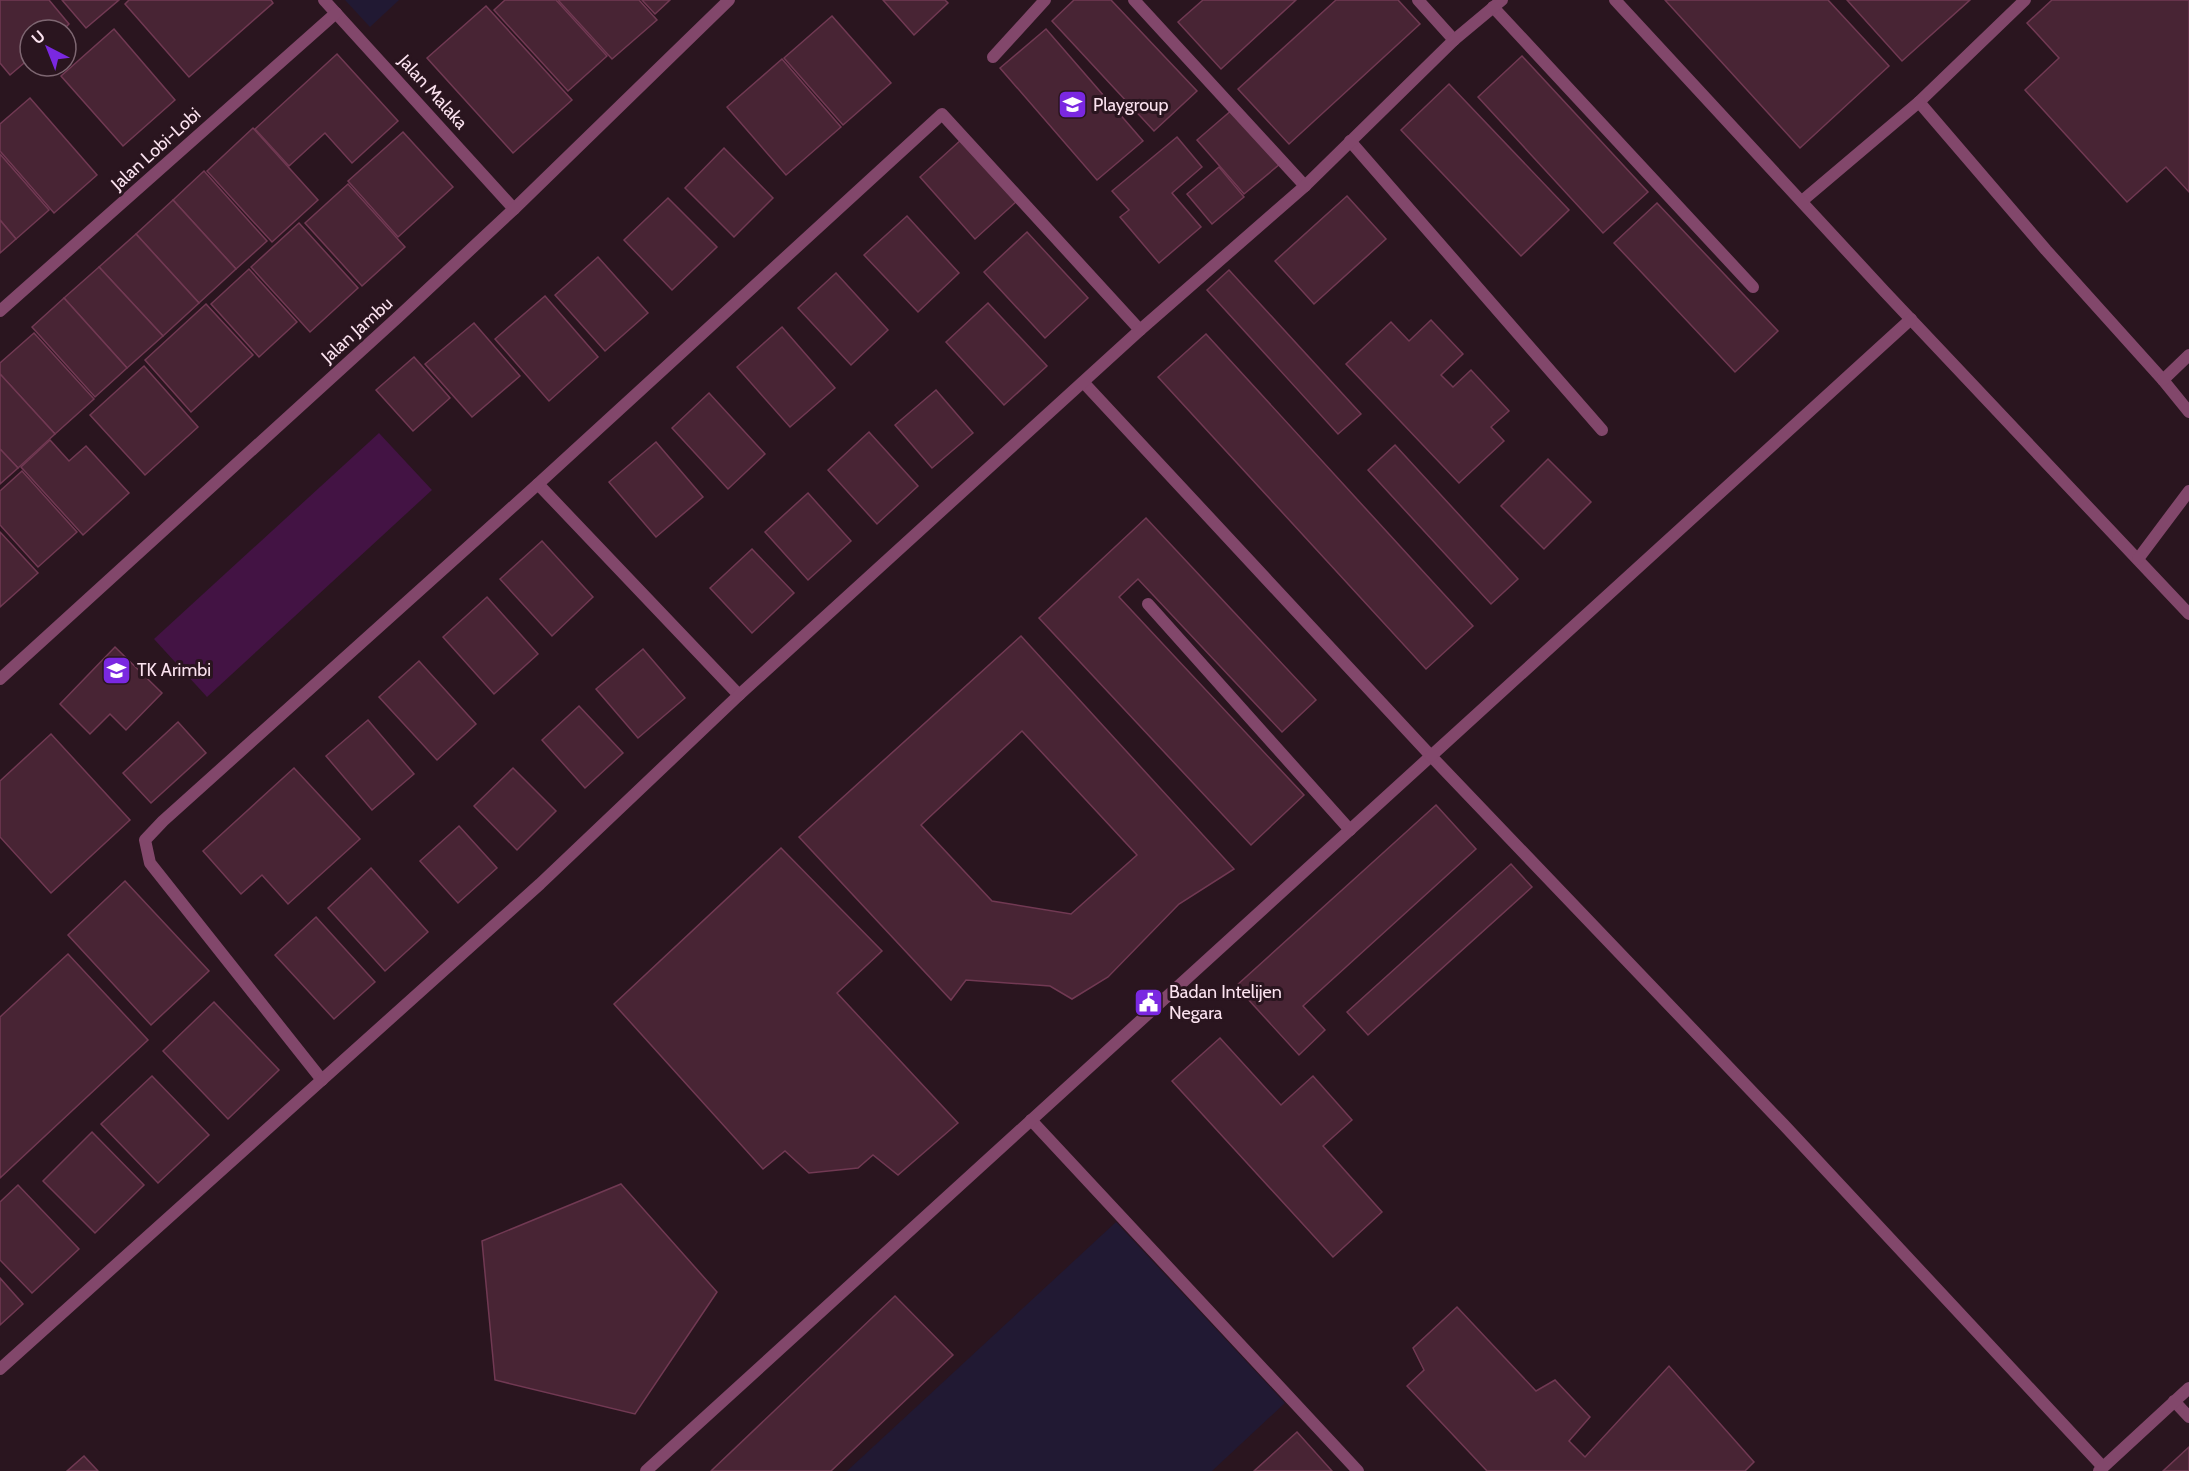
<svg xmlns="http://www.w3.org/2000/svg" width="2189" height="1471" font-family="Cabin,sans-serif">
<rect width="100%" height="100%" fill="#2a151f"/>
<!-- green -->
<g fill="#211933">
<polygon points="345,0 399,0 370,27"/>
<polygon points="1116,1222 1285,1403 1212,1471 847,1471"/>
</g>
<!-- water -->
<polygon fill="#431344" points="379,433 432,490 207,697 154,639"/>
<!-- building -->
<g fill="#482434" stroke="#713953" stroke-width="1.5" fill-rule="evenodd">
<polygon points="0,0 49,0 69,24 63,30 30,30 30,58 10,75 0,63"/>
<polygon points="62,0 119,0 86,28"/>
<polygon points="129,0 271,0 273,3 189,77 125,4"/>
<polygon points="505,0 556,0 607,56 568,91 494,10"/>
<polygon points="558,0 639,0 657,20 612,59"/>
<polygon points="642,0 670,0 655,14"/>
<polygon points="883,0 945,0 948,3 914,35"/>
<polygon points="1074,0 1111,0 1197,91 1154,131 1052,21"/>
<polygon points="1203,0 1296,0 1221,69 1178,22"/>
<polygon points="1336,0 1398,0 1420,24 1289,144 1238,89"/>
<polygon points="1665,0 1828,0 1889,66 1800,148"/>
<polygon points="1847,0 1970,0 1902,61"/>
<polygon points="2052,0 2189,0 2189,192 2166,167 2127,202 2025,90 2059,58 2027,23"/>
<polygon points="486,6 572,100 513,153 427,58"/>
<polygon points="832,16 891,83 843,125 784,58"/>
<polygon points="114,29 175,100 123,146 61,76"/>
<polygon points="1046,29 1143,141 1097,180 1000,68"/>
<polygon points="337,54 398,121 352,163 325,133 289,166 255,129"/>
<polygon points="1522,56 1648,192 1603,233 1478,97"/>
<polygon points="782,59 841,127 786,175 727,107"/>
<polygon points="1449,84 1569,210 1521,256 1401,130"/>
<polygon points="30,98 97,175 54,213 0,151 0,124"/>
<polygon points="1233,109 1280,164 1244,194 1197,140"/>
<polygon points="253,128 318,200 272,242 207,171"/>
<polygon points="403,132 453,187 398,237 348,181"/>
<polygon points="1177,137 1202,167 1172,193 1201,227 1159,263 1120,217 1129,210 1112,191"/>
<polygon points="962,139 1017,201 975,239 920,177"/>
<polygon points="724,148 773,198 734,237 685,188"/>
<polygon points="0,154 49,210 16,239 0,220"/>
<polygon points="1219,167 1244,197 1212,224 1187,194"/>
<polygon points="204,171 267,241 236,269 173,200"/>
<polygon points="348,184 405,247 362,286 305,223"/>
<polygon points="1347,196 1386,239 1314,304 1275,261"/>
<polygon points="668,198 717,247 672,290 624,240"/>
<polygon points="173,200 236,269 199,303 136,234"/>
<polygon points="1657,203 1778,331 1735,372 1614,243"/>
<polygon points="907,216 959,273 918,312 864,255"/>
<polygon points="0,220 16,239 0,253"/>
<polygon points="299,223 358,288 310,332 251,267"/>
<polygon points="1027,232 1088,298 1045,338 984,272"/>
<polygon points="136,234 199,303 163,336 99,267"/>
<polygon points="598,257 648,313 605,351 555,295"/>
<polygon points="99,267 163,336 127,368 64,298"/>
<polygon points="249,269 297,322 259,357 211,304"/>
<polygon points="1229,270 1361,414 1338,434 1207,290"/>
<polygon points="836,273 888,330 851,365 798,308"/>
<polygon points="545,296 598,357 549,401 495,339"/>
<polygon points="64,298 127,368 95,397 32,327"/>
<polygon points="988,303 1047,366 1004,405 946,342"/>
<polygon points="206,304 253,355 191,412 145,360"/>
<polygon points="1431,320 1463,354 1441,375 1453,387 1471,370 1509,411 1491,427 1504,441 1459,483 1346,364 1391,322 1409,341"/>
<polygon points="474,323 520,376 472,417 425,364"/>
<polygon points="782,327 835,388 790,427 737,367"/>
<polygon points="34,333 94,399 55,434 0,374 0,363"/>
<polygon points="1206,334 1473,626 1426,669 1158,377"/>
<polygon points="414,357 450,398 413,431 376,390"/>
<polygon points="144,366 198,427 145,475 90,415"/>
<polygon points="0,374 55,434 18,468 0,449"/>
<polygon points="936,390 973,433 932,468 895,425"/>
<polygon points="709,393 765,454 728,489 672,428"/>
<polygon points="869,432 918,486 877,524 828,470"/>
<polygon points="50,440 69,461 86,446 129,493 83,535 21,467"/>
<polygon points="656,442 703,497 656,537 609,482"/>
<polygon points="1395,445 1518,579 1491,604 1368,470"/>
<polygon points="0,449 18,468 0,484"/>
<polygon points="1548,459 1591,502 1544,549 1501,506"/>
<polygon points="22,471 77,532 38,567 0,525 0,491"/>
<polygon points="808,493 851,541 808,580 765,532"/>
<polygon points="1146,518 1316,700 1282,732 1138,579 1119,597 1304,795 1251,845 1039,618"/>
<polygon points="0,532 38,573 0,607"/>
<polygon points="542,541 593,597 552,636 500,579"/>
<polygon points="752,549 794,593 752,633 710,588"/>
<polygon points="487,597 538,654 494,694 443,637"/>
<path d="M1021,636L1234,869L1179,904L1108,977L1072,999L1050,986L966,980L951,1000L799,837ZM1022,731L1137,855L1071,914L992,901L921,825Z"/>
<polygon points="115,647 162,693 126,730 110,714 90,734 60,704"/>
<polygon points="643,649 685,698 638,738 596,689"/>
<polygon points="419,661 476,724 437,760 379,697"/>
<polygon points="579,706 623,753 585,788 542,740"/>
<polygon points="368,720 414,774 372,810 326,756"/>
<polygon points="178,722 206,753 151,803 123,773"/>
<polygon points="51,734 130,820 51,893 0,837 0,781"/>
<polygon points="294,768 360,839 288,904 262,875 241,894 203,851"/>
<polygon points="513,768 556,811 517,850 474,806"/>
<polygon points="1436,805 1476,849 1303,1006 1325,1030 1299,1055 1236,986"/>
<polygon points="459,826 497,868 458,903 420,861"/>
<polygon points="781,848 882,951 837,993 958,1123 898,1175 873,1155 858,1168 809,1173 785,1151 763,1169 614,1004"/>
<polygon points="1511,864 1532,887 1368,1035 1347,1012"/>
<polygon points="371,868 428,932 385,971 328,908"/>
<polygon points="125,881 209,971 151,1025 68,935"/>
<polygon points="316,917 375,982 334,1019 275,955"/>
<polygon points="68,954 148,1040 0,1178 0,1017"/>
<polygon points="214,1002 279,1070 228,1119 163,1051"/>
<polygon points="1220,1038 1281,1105 1313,1076 1352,1120 1323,1146 1382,1212 1333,1257 1172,1081"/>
<polygon points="152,1076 209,1135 158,1183 101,1124"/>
<polygon points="92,1132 144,1185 95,1233 43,1181"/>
<polygon points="621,1184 717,1292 635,1414 495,1380 482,1241"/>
<polygon points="18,1185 79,1249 32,1293 0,1260 0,1202"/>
<polygon points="0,1278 23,1304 0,1325"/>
<polygon points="895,1296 953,1355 831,1471 711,1471"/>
<polygon points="1457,1307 1536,1391 1555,1380 1590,1417 1569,1441 1585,1457 1669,1366 1754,1462 1745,1471 1487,1471 1407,1386 1424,1370 1413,1348"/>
<polygon points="1297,1432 1332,1471 1254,1471"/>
<polygon points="2189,1447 2189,1471 2163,1471"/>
<polygon points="84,1456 98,1471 67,1471"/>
</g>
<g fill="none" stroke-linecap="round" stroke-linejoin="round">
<!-- service -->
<g stroke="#82476b" stroke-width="12">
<polyline points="2025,0 1919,102 2046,250 2163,380 2189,412"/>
<polyline points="1493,7 1753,287"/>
<polyline points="1350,141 1602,430"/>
<polyline points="1802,201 1919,102"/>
<polyline points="2163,380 2189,355"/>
<polyline points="1148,604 1350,830"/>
<polyline points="1031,1120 1358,1471"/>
<polyline points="646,1471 1431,756"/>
</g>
<!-- minor -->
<g stroke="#82476b" stroke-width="12">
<polyline points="324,0 514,209"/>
<polyline points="1134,0 1305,186"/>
<polyline points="1418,0 1454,40"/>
<polyline points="1615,0 1885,292 2189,614"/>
<polyline points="993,57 1045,0"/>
<polyline points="0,311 336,13"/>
<polyline points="1084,383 1431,756 1784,1125 2103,1467"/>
<polyline points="538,484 739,695"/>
<polyline points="2138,559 2189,491"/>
<polyline points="0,679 397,318 514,209 729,0"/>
<polyline points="1431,756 1911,319"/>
<polyline points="322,1080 150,863 145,840 163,821 538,484 942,114 1140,330"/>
<polyline points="0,1369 540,884 739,695 1140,330 1305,186 1454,40 1502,0"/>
<polyline points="2174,1401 2189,1417"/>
<polyline points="2099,1471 2189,1388"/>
</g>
</g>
<!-- icons -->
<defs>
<symbol id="school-square" viewBox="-11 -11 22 22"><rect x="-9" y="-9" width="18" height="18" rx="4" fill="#7a28e1" stroke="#2a151f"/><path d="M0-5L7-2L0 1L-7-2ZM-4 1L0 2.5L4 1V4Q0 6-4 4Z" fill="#fff"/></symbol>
<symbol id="civic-square" viewBox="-11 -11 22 22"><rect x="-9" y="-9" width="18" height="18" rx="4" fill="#7a28e1" stroke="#2a151f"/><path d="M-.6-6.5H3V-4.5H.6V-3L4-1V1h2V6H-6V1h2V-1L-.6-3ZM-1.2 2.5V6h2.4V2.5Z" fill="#fff"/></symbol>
</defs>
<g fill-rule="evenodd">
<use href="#school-square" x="1056" y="88" width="33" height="33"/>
<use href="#school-square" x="100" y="654" width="33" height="33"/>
<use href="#civic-square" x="1132" y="986" width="33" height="33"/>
</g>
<g text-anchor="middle" stroke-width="6" stroke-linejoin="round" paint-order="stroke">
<!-- street labels -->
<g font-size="18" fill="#fbe2ef" stroke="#2a151f">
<text transform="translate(433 92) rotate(48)" y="6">Jalan Malaka</text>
<text transform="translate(156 149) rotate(-42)" y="6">Jalan Lobi-Lobi</text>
<text transform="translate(357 330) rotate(-42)" y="6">Jalan Jambu</text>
</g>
<!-- poi labels -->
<g font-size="18" fill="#fbe2ef" stroke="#2a151f" text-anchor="start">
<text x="1093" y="111">Playgroup</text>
<text x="137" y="676">TK Arimbi</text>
<text x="1169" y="998">Badan Intelijen<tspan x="1169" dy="21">Negara</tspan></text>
</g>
</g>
<!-- north arrow -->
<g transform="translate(48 48) rotate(318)"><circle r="28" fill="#2a151f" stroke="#7e6772" stroke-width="1.5"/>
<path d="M0-4.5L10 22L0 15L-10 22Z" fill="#7a28e1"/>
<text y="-9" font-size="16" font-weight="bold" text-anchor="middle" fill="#fbe2ef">U</text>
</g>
</svg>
